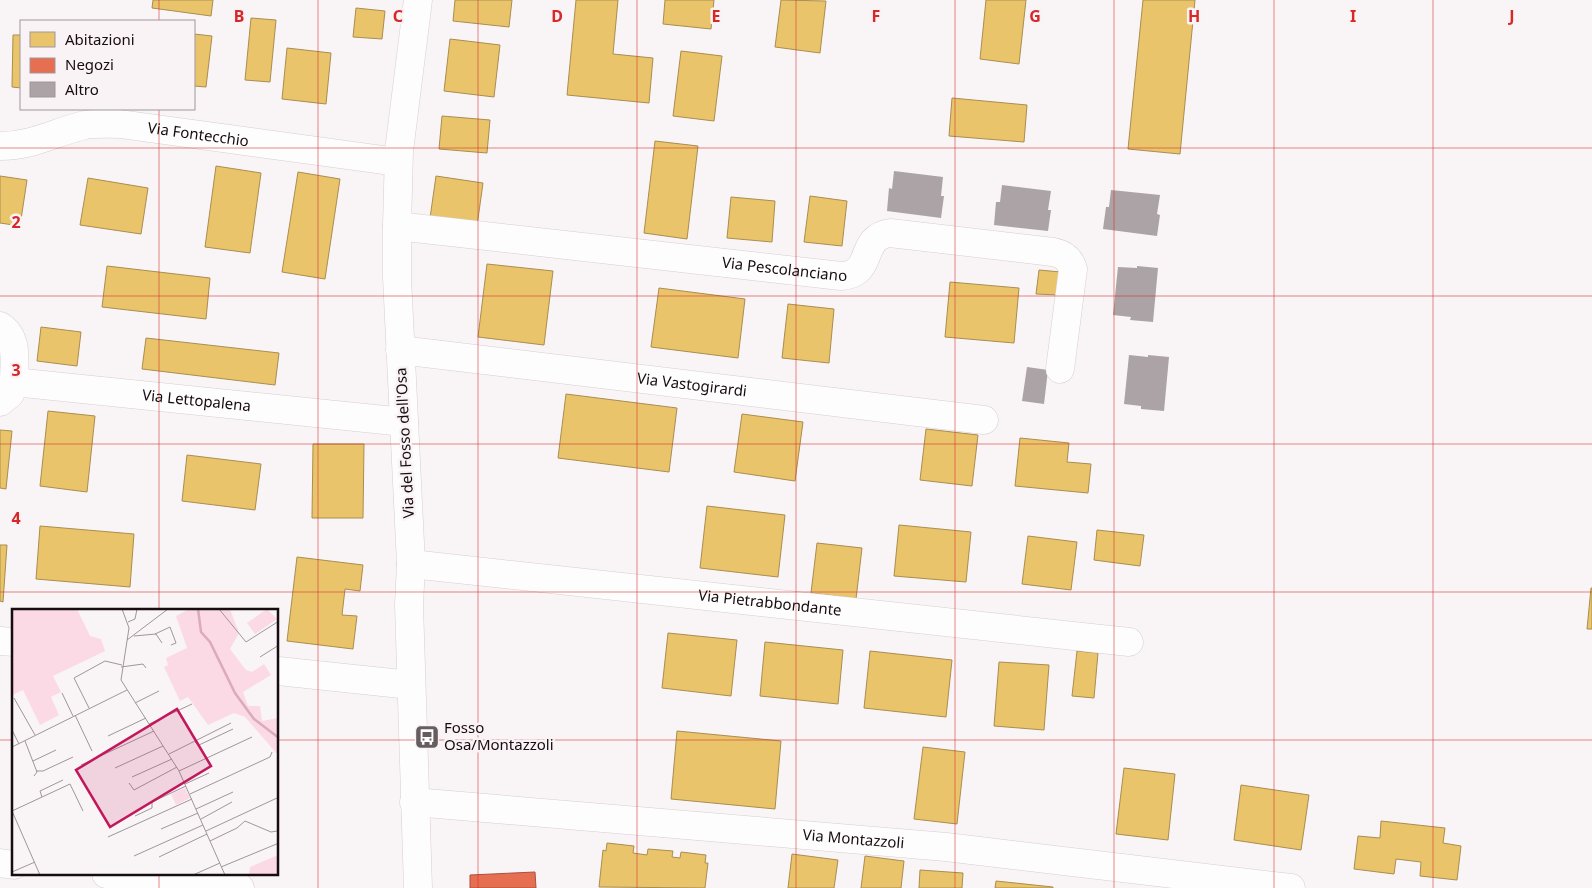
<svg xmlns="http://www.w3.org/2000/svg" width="1592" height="888" font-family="'Noto Sans',sans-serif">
<rect width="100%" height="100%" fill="#f9f4f6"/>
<!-- homes -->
<g fill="#e9c46a" stroke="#aa8d4f">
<polygon points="153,0 213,0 211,16 152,8"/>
<polygon points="455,0 512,0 509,27 453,21"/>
<polygon points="576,0 618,0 613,54 653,58 649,103 567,95"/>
<polygon points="665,0 714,0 711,29 663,24"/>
<polygon points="781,0 826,1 820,53 775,47"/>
<polygon points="986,0 1026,0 1019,64 980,59"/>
<polygon points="1143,0 1195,0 1180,154 1128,149"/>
<polygon points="356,8 385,11 382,39 353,37"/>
<polygon points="251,18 276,20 270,82 245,80"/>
<polygon points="194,34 212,36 206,87 194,86"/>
<polygon points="13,35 21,35 21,88 12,87"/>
<polygon points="450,39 500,45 494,97 444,91"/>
<polygon points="287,48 331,53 326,104 282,99"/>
<polygon points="681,51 722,56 714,121 673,116"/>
<polygon points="952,98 1027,105 1024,142 949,136"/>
<polygon points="442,116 490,120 487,153 439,149"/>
<polygon points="655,141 698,146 687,239 644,233"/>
<polygon points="216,166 261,173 250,253 205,247"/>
<polygon points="298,172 340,179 325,279 282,272"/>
<polygon points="0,176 27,180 20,226 0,223"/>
<polygon points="436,176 483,183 477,226 430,218"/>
<polygon points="88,178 148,188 141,234 80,225"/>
<polygon points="810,196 847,201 842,246 804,242"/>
<polygon points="731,197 775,201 772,242 727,238"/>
<polygon points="487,264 553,271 544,345 478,337"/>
<polygon points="107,266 210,278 206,319 102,307"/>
<polygon points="1039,270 1061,272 1059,295 1036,294"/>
<polygon points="950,282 1019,288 1014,343 945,337"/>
<polygon points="659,288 745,299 738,358 651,347"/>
<polygon points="788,304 834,309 829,363 782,358"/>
<polygon points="41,327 81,332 77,366 37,361"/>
<polygon points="146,338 279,353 275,385 142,369"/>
<polygon points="566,394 677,408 669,472 558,458"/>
<polygon points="48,411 95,416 87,492 40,486"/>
<polygon points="742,414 803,422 795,481 734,472"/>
<polygon points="926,429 978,435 972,486 920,480"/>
<polygon points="0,430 12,431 6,489 0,488"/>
<polygon points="1020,438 1069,443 1067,462 1091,464 1088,493 1015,486"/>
<polygon points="313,444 364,444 363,518 312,518"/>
<polygon points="187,455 261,464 255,510 182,501"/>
<polygon points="707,506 785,515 778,577 700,568"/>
<polygon points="899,525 971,532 966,582 894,576"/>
<polygon points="40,526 134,534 130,587 36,579"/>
<polygon points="1097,530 1144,535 1140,566 1094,560"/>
<polygon points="1028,536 1077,542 1071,590 1022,584"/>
<polygon points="817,543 862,548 856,599 811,593"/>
<polygon points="0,545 7,545 3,602 0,601"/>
<polygon points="297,557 363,565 360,591 345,589 342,615 357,616 353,649 287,641"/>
<polygon points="1591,588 1592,588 1592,629 1587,629"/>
<polygon points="668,633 737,640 731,696 662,688"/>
<polygon points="765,642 843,650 838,704 760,696"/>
<polygon points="870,651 952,660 946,717 864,708"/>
<polygon points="1077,651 1098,653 1094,698 1072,696"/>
<polygon points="999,662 1049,665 1044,730 994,726"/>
<polygon points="677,731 781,741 775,809 671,799"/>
<polygon points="923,747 965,752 957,824 914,819"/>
<polygon points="1124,768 1175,774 1168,840 1116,834"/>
<polygon points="1241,785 1309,795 1301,850 1234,840"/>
<polygon points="1381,821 1445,828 1443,843 1461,846 1457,880 1420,876 1421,862 1396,859 1394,874 1354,869 1358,836 1380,838"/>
<polygon points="607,843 634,846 633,853 647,855 648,849 673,851 672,857 680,858 681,852 706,855 705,863 708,863 705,888 599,887 603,850 606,851"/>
<polygon points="792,854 838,860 834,888 788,888"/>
<polygon points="865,856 904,861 901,888 861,888"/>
<polygon points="920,870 963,873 962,888 919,888"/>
<polygon points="996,881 1053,887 1053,888 995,888"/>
</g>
<!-- shops -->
<polygon fill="#e76f51" stroke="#a9513e" points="535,872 536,888 470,888 470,875"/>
<!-- building -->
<g fill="#aba3a6">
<polygon points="894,171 943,177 941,196 944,196 941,218 887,211 889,188 892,189"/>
<polygon points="1002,185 1051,191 1048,210 1051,210 1048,231 994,225 996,202 1000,202"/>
<polygon points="1111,190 1160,195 1157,214 1160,215 1157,236 1103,229 1106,207 1109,207"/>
<polygon points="1137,266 1158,268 1153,322 1130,320 1131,317 1113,315 1118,267 1137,268"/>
<polygon points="1129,355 1148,357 1148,355 1169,357 1164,411 1141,409 1141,406 1124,404"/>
<polygon points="1027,367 1048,370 1044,404 1022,401"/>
</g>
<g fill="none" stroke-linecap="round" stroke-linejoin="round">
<defs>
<g id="minor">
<path id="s1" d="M0,146C33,146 55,132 85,125C97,123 108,124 120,124L398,162"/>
<path id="s2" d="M397,226L841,276C876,274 857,238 890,233L1053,252C1063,254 1070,259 1073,269L1060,369"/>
<path d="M0,326C19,338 14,362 14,382"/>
<path id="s3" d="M400,350L984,420"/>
<path id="s4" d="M0,402L10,394L14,382L404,422"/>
<path id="s5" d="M411,564L1129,642"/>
<polyline points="0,641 14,642"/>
<polyline points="278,671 411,685"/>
<path id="s6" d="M414,802L946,847L1291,888"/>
<polyline points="0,863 14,865"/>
<polyline points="106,874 240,888"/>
<polyline points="418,888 409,605 411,564 397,277 397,226 399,151 418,0"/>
</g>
</defs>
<!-- minor casing -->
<use href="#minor" stroke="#d7ced2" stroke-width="29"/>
<!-- minor -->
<use href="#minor" stroke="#fefdfe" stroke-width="28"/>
</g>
<!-- grid -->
<path fill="none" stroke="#d62828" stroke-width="1" stroke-opacity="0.55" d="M159,0V21M318,0V888M478,0V888M637,0V888M796,0V888M955,0V888M1114,0V888M1274,0V888M1433,0V888M159,109V610M0,148H1592M0,296H1592M0,444H1592M0,592H1592M0,740H14M278,740H1592M159,874V888"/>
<!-- icons -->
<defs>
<symbol id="bus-square" viewBox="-11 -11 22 22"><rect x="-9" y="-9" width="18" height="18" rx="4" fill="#665d60" stroke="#faf3f5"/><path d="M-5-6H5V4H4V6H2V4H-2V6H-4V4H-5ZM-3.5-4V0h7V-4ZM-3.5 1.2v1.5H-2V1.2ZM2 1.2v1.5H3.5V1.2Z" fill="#fff"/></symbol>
</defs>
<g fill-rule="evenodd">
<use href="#bus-square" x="413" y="723" width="28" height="28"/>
</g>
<g text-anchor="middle" stroke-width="5" stroke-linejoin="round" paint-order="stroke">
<!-- street labels -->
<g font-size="15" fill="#170c10" stroke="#faf3f5">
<text dy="5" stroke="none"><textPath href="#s1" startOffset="202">Via Fontecchio</textPath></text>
<text dy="5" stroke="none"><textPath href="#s2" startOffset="390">Via Pescolanciano</textPath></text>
<text dy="5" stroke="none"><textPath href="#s3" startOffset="294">Via Vastogirardi</textPath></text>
<text dy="5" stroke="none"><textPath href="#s4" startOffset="209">Via Lettopalena</textPath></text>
<text transform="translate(405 443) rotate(-93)" y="5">Via del Fosso dell'Osa</text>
<text dy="5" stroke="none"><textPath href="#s5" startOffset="361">Via Pietrabbondante</textPath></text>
<text dy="5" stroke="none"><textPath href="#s6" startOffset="441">Via Montazzoli</textPath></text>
</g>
<!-- poi labels -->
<g font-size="15" fill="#170c10" stroke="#faf3f5" text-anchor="start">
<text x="444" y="733">Fosso<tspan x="444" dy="17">Osa/Montazzoli</tspan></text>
</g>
</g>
<!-- overview -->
<g transform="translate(12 609)">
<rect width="266" height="266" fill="#f9f4f6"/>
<path d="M0,0H65L78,27L89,30L93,42L41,67L49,83L39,88L47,106L28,116L11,81L0,86ZM177,0H218L227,24L218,40L234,61L240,63L252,55L259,66L231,83L236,97H248L250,112L266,109V146L233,108L222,104L196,116L176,88L168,92L152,58L156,56L154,49L175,39L164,7ZM255,0L265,10L243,25L235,14ZM173,179L178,189L164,196L159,185ZM266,246V266H237L238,258Z" fill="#fbdae6"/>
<path fill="none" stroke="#dcaabd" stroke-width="2.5" d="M186,0L189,23L198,33L223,84L242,110L267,129"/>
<path fill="none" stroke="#9f979a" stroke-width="1" d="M110,0L117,19L109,71L167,162L213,266M207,0L234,33L267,12M116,13L123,10L125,0M143,25L158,18L164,34L159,36M122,27L144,25L150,34M115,31L156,0M248,48L267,36M109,58L131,55L134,59M50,84L61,107M2,89L23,126M123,94L147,82M77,99L62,69L93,52L110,56M63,106L80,142M137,115L180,95M0,121L7,135M96,127L134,109M13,132L25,163L22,167M183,133L187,136L221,120M0,138L115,81M157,145L219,114M21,152L44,141M69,156L142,122M103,159L151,137M24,162H31L61,148M167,162L240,128M120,168L160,150M117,174L122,181L165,158M173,175L197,164M178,185L258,148L260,143M30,188L28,182L51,171M184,200L221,183M0,202L58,175L71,202M0,202L28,266M123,207L140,199V193L174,177M189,210L220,193M149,220L186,204M194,222L265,189M96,228L180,190M198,232L225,219L233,212L259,223L265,222M122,247L191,216M147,248L195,225M209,258L267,234M0,263L23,253M181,266L208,254"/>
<path fill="#c2185b" fill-opacity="0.15" stroke="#c2185b" stroke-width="2.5" d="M165,100L199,157L98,218L64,161Z"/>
<rect width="266" height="266" fill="none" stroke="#170c10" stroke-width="2.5"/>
</g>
<g font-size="16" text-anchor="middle" font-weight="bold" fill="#d62828" stroke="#faf3f5" stroke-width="5" stroke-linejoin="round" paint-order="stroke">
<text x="239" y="22">B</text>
<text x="398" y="22">C</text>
<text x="557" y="22">D</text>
<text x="716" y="22">E</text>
<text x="876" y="22">F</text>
<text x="1035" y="22">G</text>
<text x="1194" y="22">H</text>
<text x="1353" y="22">I</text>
<text x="1512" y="22">J</text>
<text x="16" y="228">2</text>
<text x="16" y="376">3</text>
<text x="16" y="524">4</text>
</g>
<!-- legend -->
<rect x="20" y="20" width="175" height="90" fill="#faf3f5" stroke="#9f9799"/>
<rect x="30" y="32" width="25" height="15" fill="#e9c46a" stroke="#9f9799"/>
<text x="65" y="45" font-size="15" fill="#170c10">Abitazioni</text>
<rect x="30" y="58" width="25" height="15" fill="#e76f51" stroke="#9f9799"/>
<text x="65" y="70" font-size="15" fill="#170c10">Negozi</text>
<rect x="30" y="82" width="25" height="15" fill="#aba3a6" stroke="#9f9799"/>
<text x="65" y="95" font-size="15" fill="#170c10">Altro</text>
</svg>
